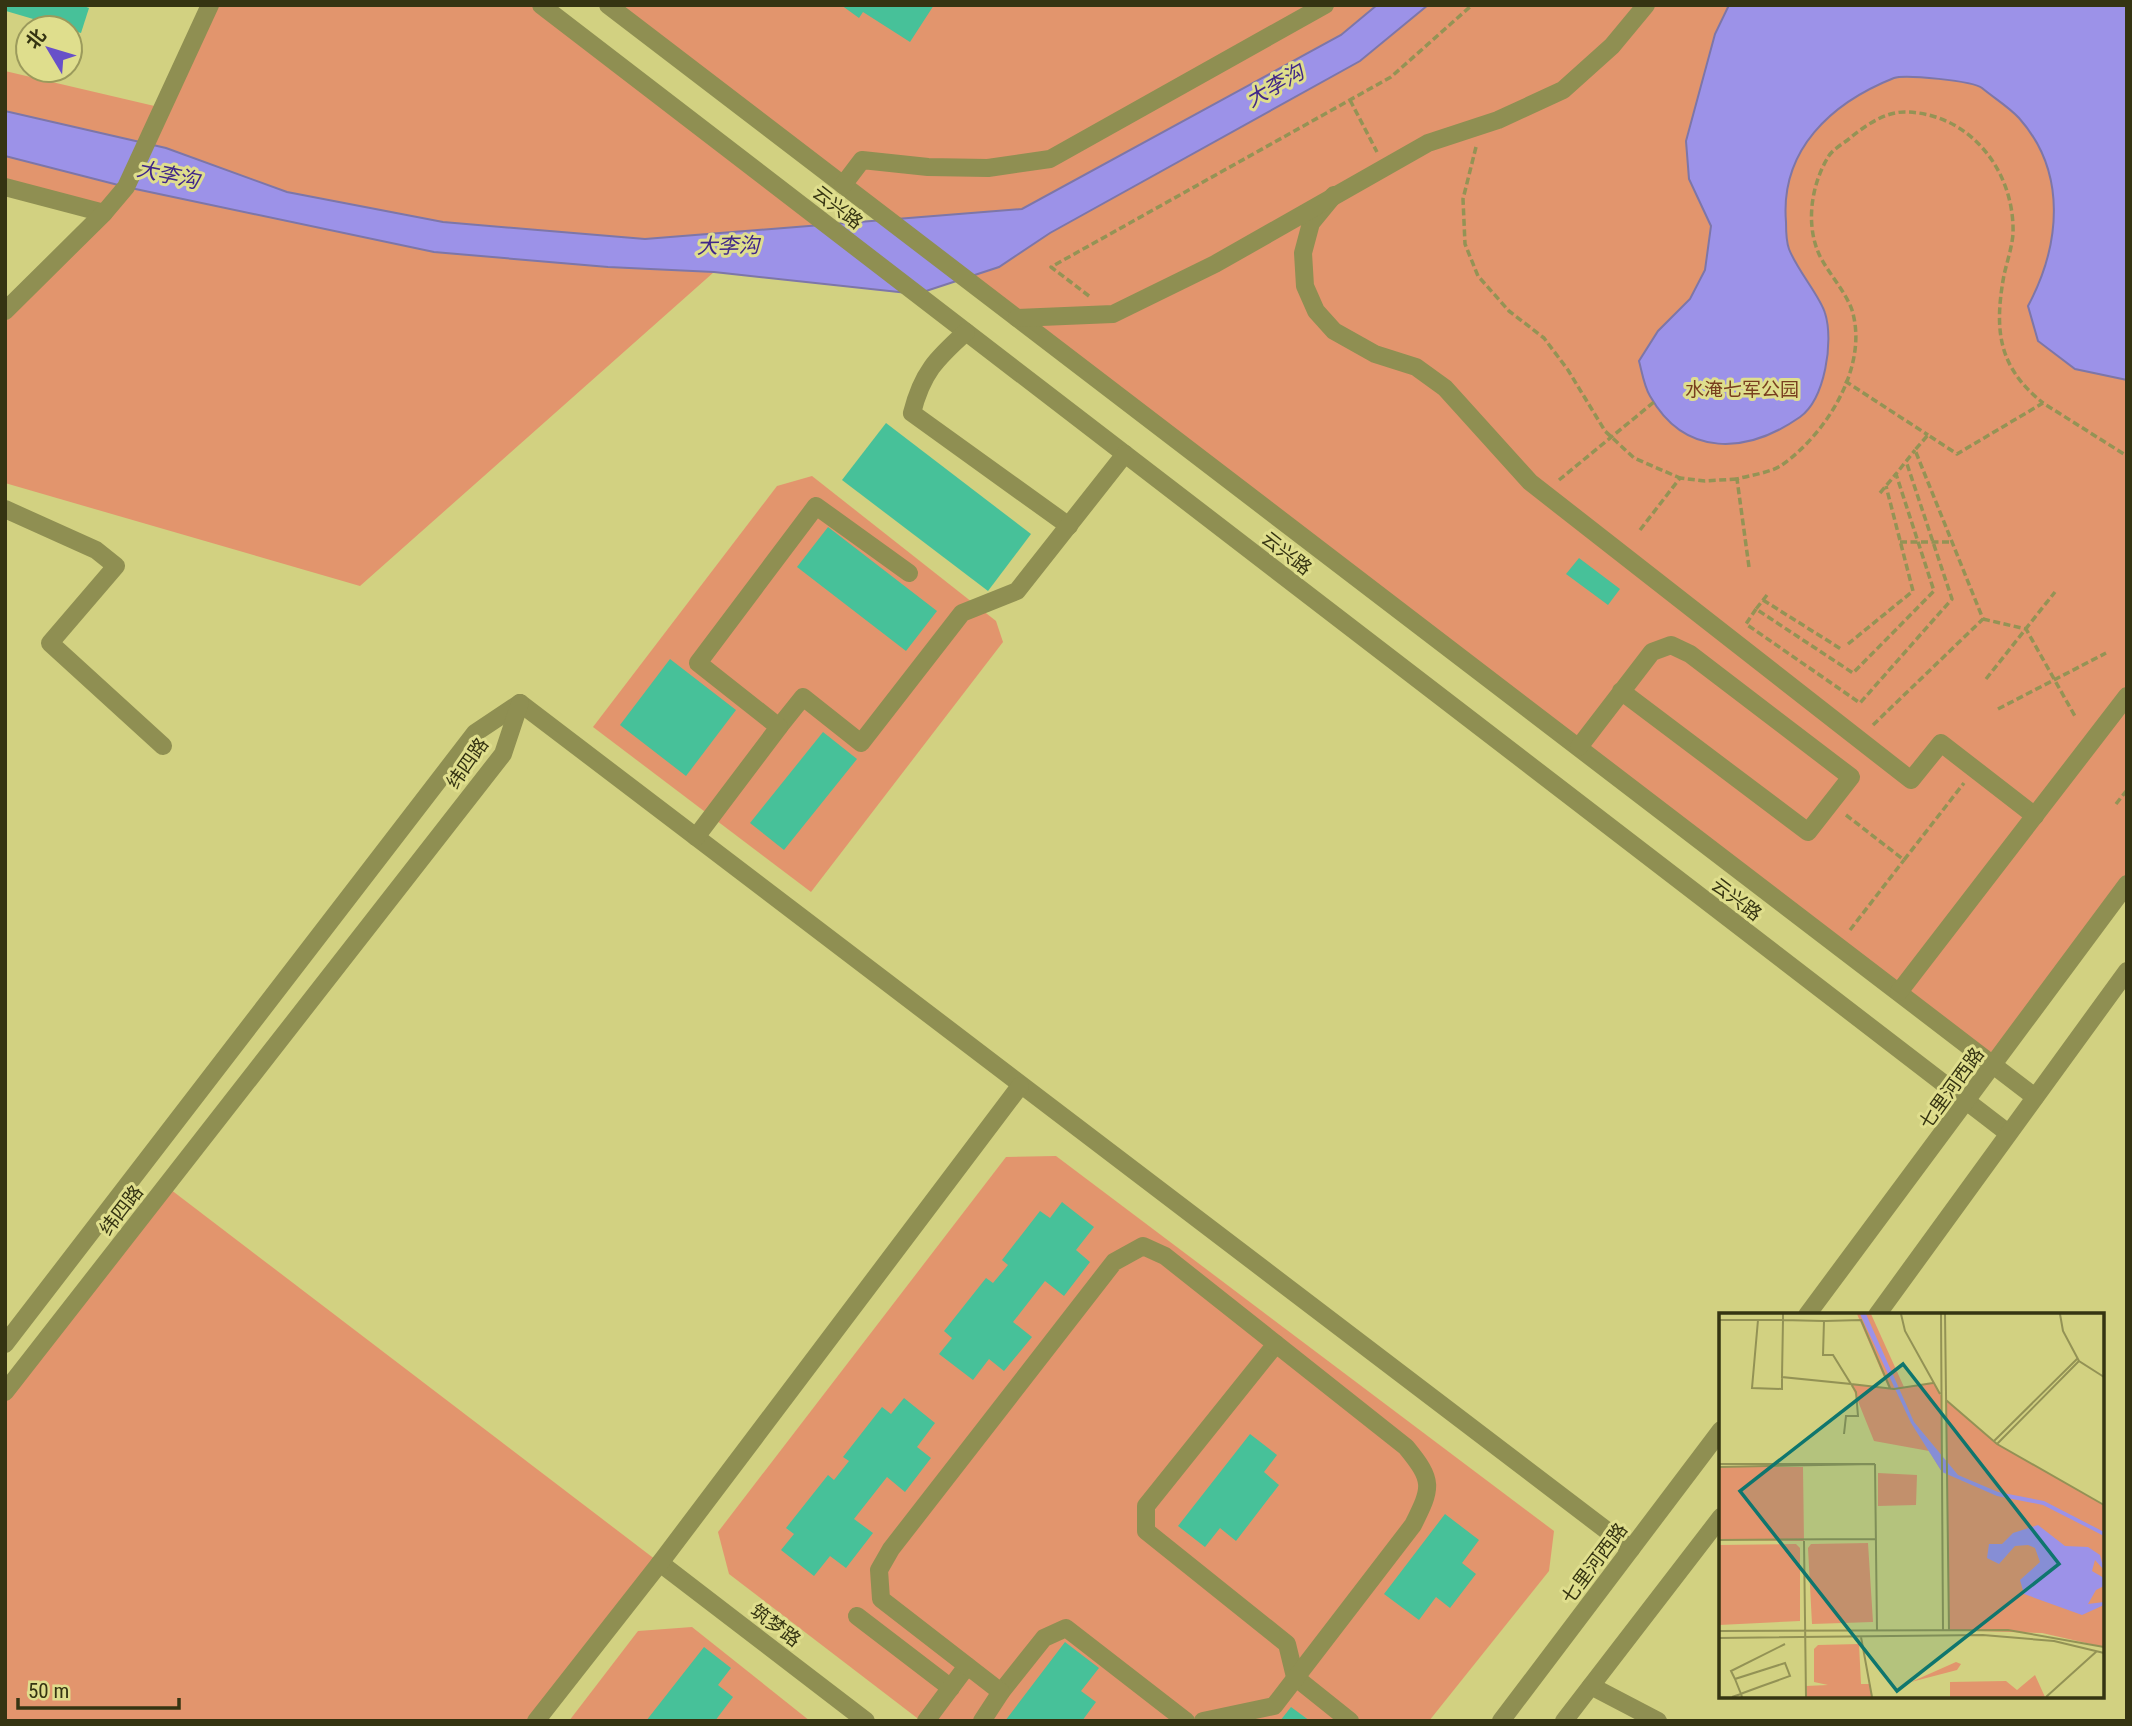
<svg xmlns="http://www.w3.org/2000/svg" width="2132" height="1726" font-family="'Roboto Condensed','Noto Sans SC',sans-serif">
<rect width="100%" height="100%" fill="#d2d181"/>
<!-- green -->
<g fill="#e2956d">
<polygon points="210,5 541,5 917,294 714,272 360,586 5,483 5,311 103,213 5,186 5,71 163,108"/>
<polygon points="607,5 2127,5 2127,884 1995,1065"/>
<polygon points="812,476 996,621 1003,642 811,892 593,727 777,486"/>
<polygon points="1056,1156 1554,1531 1549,1571 1429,1721 921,1721 729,1574 718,1532 1006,1157"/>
<polygon points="166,1186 660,1563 536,1721 5,1721 5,1392"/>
<polygon points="692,1627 810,1721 569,1721 638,1631"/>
</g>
<!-- water -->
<g fill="#9c92e8" stroke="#7d76a8" stroke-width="2">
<polygon points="1377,5 1428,5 1360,61 1050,233 999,267 917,294 714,272 608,267 434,252 126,187 5,156 5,111 166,148 287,192 443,222 645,239 1022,209 1341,35"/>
<path d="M1729,5H2127V380L2075,369L2038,341L2028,306C2060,246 2068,173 2019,118C2009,107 1994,98 1982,88C1973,81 1905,74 1894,78C1831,103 1780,150 1786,222C1786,231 1786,241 1789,249C1797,270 1820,296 1825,313C1834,341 1825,399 1800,417C1747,454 1685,458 1650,396C1644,386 1642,372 1639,361L1658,331L1690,299L1705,270L1711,226L1689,179L1686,141L1715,34Z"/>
</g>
<!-- building -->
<g fill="#47c199">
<polygon points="7,5 81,5 89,8 81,33 6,11"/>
<polygon points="841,5 934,5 910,42 863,12 859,18"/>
<polygon points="886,423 1031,534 988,591 842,480"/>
<polygon points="828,527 937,611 906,651 797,567"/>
<polygon points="1579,558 1620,589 1608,605 1566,574"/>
<polygon points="670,659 736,710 686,776 620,725"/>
<polygon points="823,732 857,759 784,850 750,823"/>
<polygon points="1062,1202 1094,1227 1076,1250 1090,1262 1064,1296 1045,1281 1013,1322 1032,1337 1004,1371 989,1359 973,1380 939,1354 952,1338 944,1331 986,1278 993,1283 1008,1265 1002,1260 1040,1211 1050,1218"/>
<polygon points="904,1398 935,1423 917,1447 931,1458 905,1492 887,1477 854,1519 873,1533 846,1568 830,1556 814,1576 781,1550 794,1534 786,1528 828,1475 834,1480 849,1461 843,1457 882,1407 891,1414"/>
<polygon points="1250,1434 1277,1455 1264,1472 1279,1485 1236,1541 1220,1528 1205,1547 1178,1526"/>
<polygon points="1445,1514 1479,1540 1462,1563 1476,1574 1450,1608 1436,1597 1419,1620 1384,1594"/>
<polygon points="1065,1642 1099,1668 1081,1691 1096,1702 1082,1721 1005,1721"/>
<polygon points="704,1647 731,1668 718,1685 733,1697 715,1721 646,1721"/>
<polygon points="1291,1707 1310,1721 1280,1721"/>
</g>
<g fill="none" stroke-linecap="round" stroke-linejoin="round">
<!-- path -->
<g stroke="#949355" stroke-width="3.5" stroke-dasharray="7 3.5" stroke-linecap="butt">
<polyline points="1350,100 1377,152"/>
<polyline points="1476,147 1463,199 1465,244 1478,276 1509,311 1544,338 1568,370 1605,431 1634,458 1680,478"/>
<polyline points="1089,296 1051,267 1391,77 1472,5"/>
<polyline points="1845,381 1928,435"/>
<polyline points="1559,480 1654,402"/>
<polyline points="1880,493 1896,474"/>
<polyline points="1640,530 1680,478 1705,481 1737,479"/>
<polyline points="1900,542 1953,542"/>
<path d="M1749,567L1737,479C1750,475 1770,473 1782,465C1827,433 1869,366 1852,310C1846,293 1831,276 1822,260C1805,230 1810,188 1827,159C1831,150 1843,144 1850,138C1866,125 1886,111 1907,112C1970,114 2015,171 2013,234C2012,247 2007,262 2004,275C1994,330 1998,367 2043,403"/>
<polyline points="1767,595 1756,609 1853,673 1862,664 1934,591 1896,474 1915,450"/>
<polyline points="1763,600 1841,649"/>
<polyline points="1756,609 1746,624 1860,703 1952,599 1906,461"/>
<polyline points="1983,619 2026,629 2076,718"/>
<polyline points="1848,644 1913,591 1886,486"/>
<polyline points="1986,679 2055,592"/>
<polyline points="1998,709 2106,653"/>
<polyline points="1873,725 1983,619 1915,450 1928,435 1957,454 2043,403 2127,456"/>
<polyline points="2116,804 2127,790"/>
<polyline points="1846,815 1904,860 1964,783"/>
<polyline points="1850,930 1904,860"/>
</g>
<!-- minor -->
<g stroke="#8f8f52" stroke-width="18">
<polyline points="541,5 2008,1133"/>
<polyline points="608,5 2035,1097"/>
<polyline points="843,185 862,160 928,167 988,168 1050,159 1325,5"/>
<polyline points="5,187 104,213"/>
<polyline points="1334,195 1311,223 1303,253 1305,286 1316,311 1334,331 1375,354 1416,367 1445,388 1530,482 1911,780 1941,743 2035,816"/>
<polyline points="5,311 104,213 126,187 210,5"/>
<polyline points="1017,318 1113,314 1215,264 1428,143 1498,120 1563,90 1612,46 1646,5"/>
<path d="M966,332C936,359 922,373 912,413L1069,526"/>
<polyline points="5,509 96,550 116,566 50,643 163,746"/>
<polyline points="520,703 1631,1549"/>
<polyline points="779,727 803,697 861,743 962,613 1017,591 1125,454"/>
<polyline points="1579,747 1652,652 1671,645 1690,654 1851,777 1808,832 1621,691"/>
<polyline points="696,837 779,727 698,663 816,506 909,573"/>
<polyline points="1899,992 2127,696"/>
<polyline points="1807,1315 2127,884"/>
<polyline points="1877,1315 2127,971"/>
<polyline points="5,1344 475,733 520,703"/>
<polyline points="1276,1344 1146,1506 1146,1531 1287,1644 1295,1677 1350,1721"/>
<polyline points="5,1392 503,754 520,703"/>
<polyline points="660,1563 866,1721"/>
<polyline points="857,1616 951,1688"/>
<polyline points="1591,1686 1658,1721"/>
<polyline points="1001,1692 1044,1638 1066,1628 1186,1721"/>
<polyline points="536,1721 660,1563 1020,1086"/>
<polyline points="926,1721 967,1666"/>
<path d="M982,1721L1001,1692L881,1599L879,1570L891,1549L1114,1262L1143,1246L1165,1256L1406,1447C1434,1481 1432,1487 1413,1525L1274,1706L1203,1721"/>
<polyline points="1501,1721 1721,1430"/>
<polyline points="1564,1721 1721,1517"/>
</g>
</g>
<g text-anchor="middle" stroke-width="6" stroke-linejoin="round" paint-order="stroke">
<!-- street labels -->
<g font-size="19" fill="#353412" stroke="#dfde8d">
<text transform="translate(838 207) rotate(38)" y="7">云兴路</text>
<text transform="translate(1287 553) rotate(38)" y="7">云兴路</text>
<text transform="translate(467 763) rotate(-55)" y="7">纬四路</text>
<text transform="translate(1737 899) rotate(37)" y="7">云兴路</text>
<text transform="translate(1951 1088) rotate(-54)" y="7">七里河西路</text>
<text transform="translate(121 1210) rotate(-52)" y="7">纬四路</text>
<text transform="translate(1594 1563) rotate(-53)" y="7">七里河西路</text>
<text transform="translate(776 1625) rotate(37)" y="7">筑梦路</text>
</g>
<!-- park labels -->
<g font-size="19" fill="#793f1f" stroke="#dfde8d">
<text x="1742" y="396">水淹七军公园</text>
</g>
<!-- water labels -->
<g font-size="21" font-style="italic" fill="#402789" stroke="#dfde8d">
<text transform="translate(1275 86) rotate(-30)" y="7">大李沟</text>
<text transform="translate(168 175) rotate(12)" y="7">大李沟</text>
<text transform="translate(728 246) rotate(-1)" y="7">大李沟</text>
</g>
</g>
<!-- overview -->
<g transform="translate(1719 1313)">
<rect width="385" height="385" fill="#d2d181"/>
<path d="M138,1H152L185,74L214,70L223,84V159L210,138L155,128L132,71L170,76ZM227,87L278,131L385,192V334L323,320L230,317ZM0,154H84L85,228L0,227ZM159,160L198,162L197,192L159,193ZM149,230L154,309L93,311L89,235L92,231ZM77,231L81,235V308L0,312V232ZM99,332L140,331L142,371H151L153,384H87V373L109,372L95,369V336ZM237,349L242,351L238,357L192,369ZM316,362L326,384H231V369L287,368L298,377Z" fill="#e2956d"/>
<path d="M141,1H147L195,109L239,162L279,179L325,188L385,219V223L324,192L278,183L223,159L192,110ZM319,212L346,233L369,234L381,242L385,257L376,247L373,258L385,265V273L377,277L369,291L385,289V292L363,302L305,281L301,267L321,249L316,235L309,232L296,233L280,251L268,245L270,231H283L294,220Z" fill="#9c92e8"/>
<path fill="none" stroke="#939255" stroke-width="2" d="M64,1V7L105,8L104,42H114L132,71L175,76L214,70M182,1L186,18L221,81M222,1L224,318M226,1L230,318M341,1L344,18L360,48L385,64M0,7H64L63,64L132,71L137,79L139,103H127L125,121M39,7L33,75L63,76V64M105,8L142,7L171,75M227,87L278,131L385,192M275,128L359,45M278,131L360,48M0,151H155M156,151L158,318M0,154L156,151M0,227L156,226M85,228L87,384M0,318L289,317L385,334M142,324L153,384M0,325L264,322L335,328L385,340M16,366L12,358L66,331M13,384L22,381L24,380L43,373L71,363L66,350L16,366L22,381L23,384M327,384L378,338"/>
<path fill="#0f766e" fill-opacity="0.15" stroke="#0f766e" stroke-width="3.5" d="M184,51L340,251L178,378L21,178Z"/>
<rect width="385" height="385" fill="none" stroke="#353412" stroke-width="3.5"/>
</g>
<!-- border -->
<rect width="2132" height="1726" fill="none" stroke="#353412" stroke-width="14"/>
<!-- north arrow -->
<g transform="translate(49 49) rotate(308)"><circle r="33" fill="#dfde8d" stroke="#9b9a5c" stroke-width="2"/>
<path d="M0-5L12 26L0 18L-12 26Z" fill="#6850c9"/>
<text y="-10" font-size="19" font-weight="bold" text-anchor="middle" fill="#353412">北</text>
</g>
<!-- scale -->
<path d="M18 1698v10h161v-10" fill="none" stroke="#353412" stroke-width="3.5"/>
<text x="28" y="1698" font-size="21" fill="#353412" stroke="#dfde8d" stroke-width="5" paint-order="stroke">50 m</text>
</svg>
